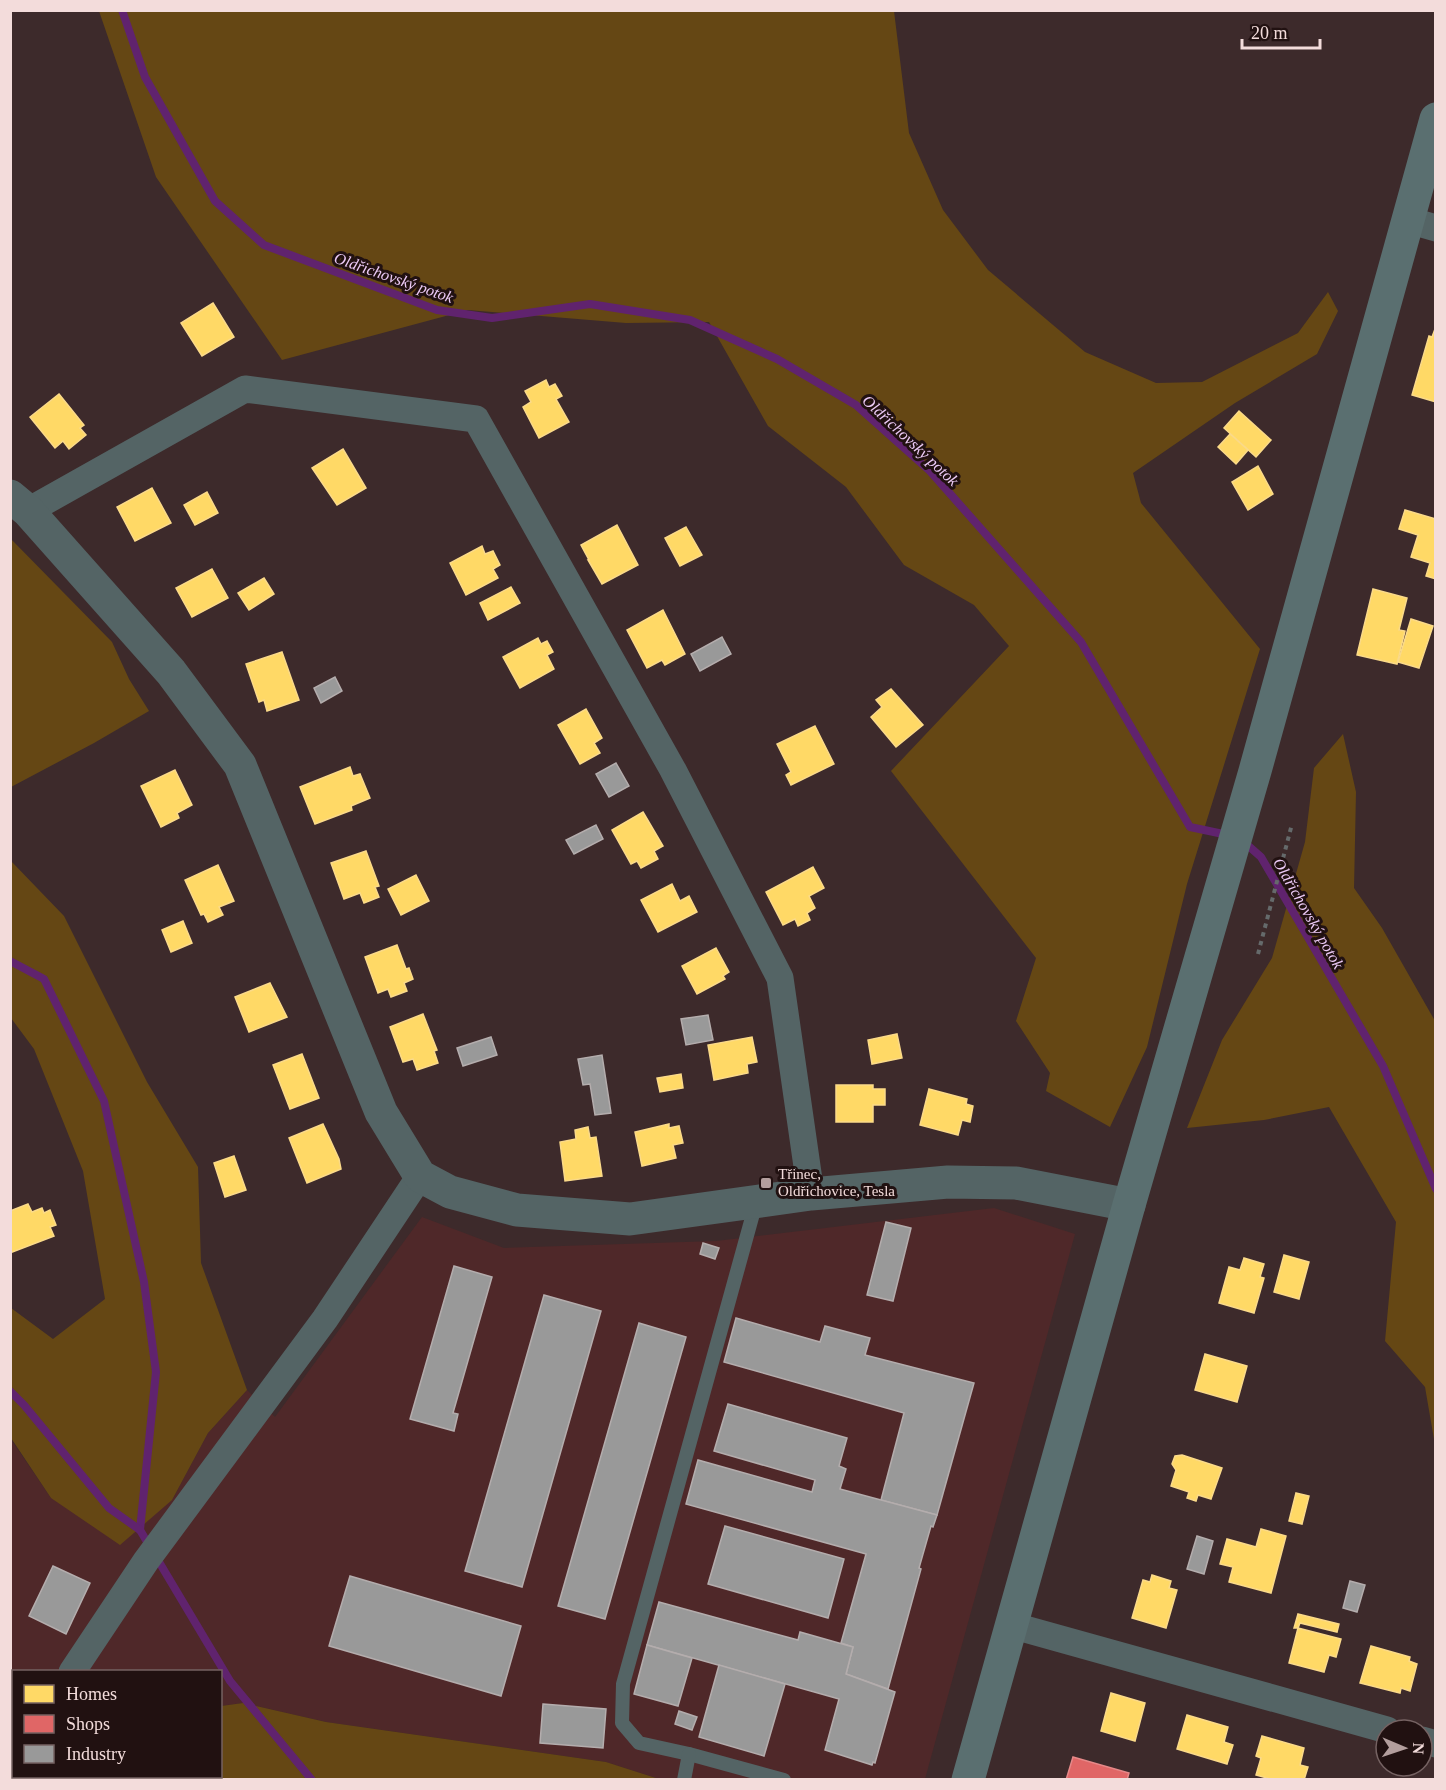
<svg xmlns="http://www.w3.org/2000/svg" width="1446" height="1790" font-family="Georgia,serif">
<rect width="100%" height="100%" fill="#3d2a2b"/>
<!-- built -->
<polygon fill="#4f2829" points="994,1208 1075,1234 925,1779 659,1779 606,1762 326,1722 243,1703 221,1706 220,1672 14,1672 13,1690 10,1689 10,1438 51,1498 172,1500 208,1433 247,1390 275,1417 422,1217 504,1248 716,1241"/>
<!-- green -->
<g fill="#654714">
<polygon points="99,11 894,11 909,133 943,210 988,270 1085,352 1156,383 1202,382 1298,333 1328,292 1338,311 1317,354 1235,403 1133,473 1141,503 1260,649 1187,884 1147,1047 1110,1127 1046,1091 1050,1073 1016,1021 1036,958 891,771 1009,646 974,605 904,565 846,487 768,426 709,322 626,323 468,310 282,360 156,177"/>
<polygon points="10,538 112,642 129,679 149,711 94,743 11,787"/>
<polygon points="1343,734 1356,792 1354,888 1382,928 1435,1021 1435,1445 1425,1387 1385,1341 1396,1222 1329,1107 1264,1120 1187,1128 1222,1040 1272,958 1305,842 1314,768"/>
<polygon points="11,861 64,916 147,1082 198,1167 201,1263 247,1390 208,1433 172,1500 120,1545 51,1498 11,1438 11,1308 53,1339 105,1299 83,1171 34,1049 11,1018"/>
<polygon points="10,1689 14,1690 14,1776 220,1776 221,1706 243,1703 326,1722 606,1762 659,1779 11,1779"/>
</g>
<!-- homes -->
<g fill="#ffd966" stroke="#fbda89" stroke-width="1.5">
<polygon points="213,303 234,337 202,356 181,323"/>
<polygon points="1435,329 1436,329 1436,402 1412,395 1429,336 1432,337"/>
<polygon points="546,380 549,387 555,384 562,396 556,399 569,422 539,438 523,407 531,402 525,391"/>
<polygon points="59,394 84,425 80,428 86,435 69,449 63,441 55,448 30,417"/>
<polygon points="1239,411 1271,440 1256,457 1224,428"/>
<polygon points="1230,434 1248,450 1236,464 1218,447"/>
<polygon points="343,449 366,488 337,505 312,468"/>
<polygon points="1258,466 1273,494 1248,510 1232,482"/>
<polygon points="152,488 171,523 135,541 117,507"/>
<polygon points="207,492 218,513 195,525 184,505"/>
<polygon points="1405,510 1436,519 1436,579 1426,576 1430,563 1411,557 1418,535 1399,529"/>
<polygon points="617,525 638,565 602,584 588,560 589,560 581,545"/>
<polygon points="686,527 702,555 680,566 665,538"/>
<polygon points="482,546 485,554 493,551 500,565 493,569 498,578 466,595 450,563"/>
<polygon points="212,569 228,598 192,617 176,588"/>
<polygon points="264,578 274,594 249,610 238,593"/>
<polygon points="511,587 520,603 488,620 480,603"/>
<polygon points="1373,589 1407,598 1399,630 1405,631 1397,664 1357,655"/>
<polygon points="663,610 685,654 665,665 662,660 647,668 627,630"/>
<polygon points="1411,619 1433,626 1419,668 1398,662"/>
<polygon points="538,638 541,644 547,641 553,652 547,655 554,669 520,688 503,657"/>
<polygon points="282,652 299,700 267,711 264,700 259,702 246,664"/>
<polygon points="891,689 923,725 896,747 871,717 882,707 876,700"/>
<polygon points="586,709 602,738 594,743 600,753 580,764 558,725"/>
<polygon points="815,726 834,764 791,785 786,775 791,772 777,744"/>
<polygon points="350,767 353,776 360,774 370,798 351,806 352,810 315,824 300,787"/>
<polygon points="175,770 192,805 177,813 179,818 161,827 141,786"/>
<polygon points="643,812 663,846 654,851 658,859 641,868 637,861 631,864 612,830"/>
<polygon points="366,851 379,886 375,887 379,897 364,903 360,893 344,899 331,863"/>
<polygon points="218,865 234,901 219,907 223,915 208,922 204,914 201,915 185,880"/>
<polygon points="813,867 824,888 809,896 815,908 807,913 810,920 798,926 795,919 783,925 766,892"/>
<polygon points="416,875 429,901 401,915 388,889"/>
<polygon points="672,884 680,901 689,896 697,912 658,932 641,900"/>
<polygon points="183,921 192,943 171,952 162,930"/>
<polygon points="397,945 406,969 409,968 413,979 404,983 407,991 391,997 388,989 378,993 365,957"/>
<polygon points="716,948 729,972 723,976 725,979 697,994 682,966"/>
<polygon points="270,983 287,1017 249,1032 235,997"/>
<polygon points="423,1014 437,1050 434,1051 438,1063 417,1070 413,1059 403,1062 390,1027"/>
<polygon points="897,1034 902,1058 872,1064 868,1040"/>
<polygon points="752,1037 757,1062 747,1064 748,1073 714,1080 708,1045"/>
<polygon points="302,1054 319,1098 290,1109 273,1065"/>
<polygon points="681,1074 683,1088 660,1092 657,1078"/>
<polygon points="836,1085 873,1085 873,1089 885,1089 885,1105 873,1105 873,1122 836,1122"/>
<polygon points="929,1089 967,1099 966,1104 973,1106 970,1122 962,1120 958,1135 920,1125"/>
<polygon points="323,1124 339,1159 341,1169 307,1183 289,1138"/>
<polygon points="669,1124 669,1128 679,1126 683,1143 673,1145 676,1158 642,1166 635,1132"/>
<polygon points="588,1127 590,1138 596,1137 602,1176 565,1181 560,1142 576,1139 575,1130"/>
<polygon points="234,1156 246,1190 225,1197 214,1163"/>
<polygon points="28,1204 32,1212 42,1208 44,1213 50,1210 56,1225 50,1227 54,1236 10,1253 10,1211"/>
<polygon points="1284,1255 1309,1262 1299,1299 1274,1292"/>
<polygon points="1244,1258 1264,1264 1260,1277 1264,1278 1254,1313 1219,1303 1229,1267 1240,1270"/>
<polygon points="1205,1354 1247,1366 1237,1402 1195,1390"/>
<polygon points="1182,1455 1222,1468 1211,1499 1198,1495 1196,1501 1187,1498 1189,1492 1171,1486 1176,1470 1172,1464 1175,1456"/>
<polygon points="1296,1493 1309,1496 1302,1524 1289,1521"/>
<polygon points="1261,1529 1286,1536 1271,1593 1229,1582 1233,1567 1220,1564 1227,1539 1256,1547"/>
<polygon points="1152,1575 1171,1581 1169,1588 1177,1590 1166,1628 1132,1618 1143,1580 1150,1582"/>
<polygon points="1298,1614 1339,1624 1337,1632 1300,1623 1298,1628 1294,1628"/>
<polygon points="1298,1628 1341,1639 1336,1657 1329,1655 1324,1672 1289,1663"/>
<polygon points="1371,1646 1410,1657 1409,1661 1417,1664 1410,1691 1401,1688 1400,1693 1360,1683"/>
<polygon points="1111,1693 1145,1703 1135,1741 1101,1731"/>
<polygon points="1187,1715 1228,1727 1224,1742 1233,1745 1227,1764 1177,1749"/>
<polygon points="1262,1736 1304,1748 1300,1765 1308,1767 1304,1780 1274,1780 1256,1775 1261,1758 1256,1756"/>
</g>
<!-- shops -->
<polygon fill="#e06666" stroke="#e68989" stroke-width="1.5" points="1073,1757 1129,1773 1127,1780 1066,1780"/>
<!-- industry -->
<g fill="#999" stroke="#b4adad" stroke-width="1.5">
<polygon points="722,637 731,654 700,671 691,654"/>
<polygon points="335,677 342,691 321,703 314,688"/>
<polygon points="616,763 629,786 609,797 596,774"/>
<polygon points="596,825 603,839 574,854 566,840"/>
<polygon points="708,1015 713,1040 686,1045 681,1019"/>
<polygon points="491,1037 497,1055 463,1066 457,1048"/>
<polygon points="602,1055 611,1113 595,1115 590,1084 583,1085 578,1059"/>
<polygon points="886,1222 911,1228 893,1301 867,1295"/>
<polygon points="703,1243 719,1248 715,1259 700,1254"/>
<polygon points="454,1266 492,1277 453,1413 458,1414 454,1431 410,1419"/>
<polygon points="544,1295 601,1311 522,1587 465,1571"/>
<polygon points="736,1318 820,1342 825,1326 870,1338 865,1355 974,1383 937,1515 881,1500 904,1413 724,1362"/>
<polygon points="639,1323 686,1337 605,1619 558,1606"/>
<polygon points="728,1404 847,1438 839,1466 846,1469 840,1489 937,1515 933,1527 931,1526 919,1568 921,1569 888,1689 846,1674 853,1647 841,1643 866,1554 686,1504 698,1460 812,1492 815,1480 714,1451"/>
<polygon points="725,1526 844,1559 828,1618 708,1584"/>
<polygon points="1197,1536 1213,1541 1204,1574 1187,1569"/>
<polygon points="53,1566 90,1583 66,1634 29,1616"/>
<polygon points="350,1576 521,1626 501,1696 329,1646"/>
<polygon points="1350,1581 1365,1585 1357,1612 1343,1608"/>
<polygon points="659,1602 798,1640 800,1632 853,1647 846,1674 895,1692 875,1763 873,1762 872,1765 825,1750 839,1699 647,1645"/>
<polygon points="647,1645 692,1658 678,1706 634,1694"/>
<polygon points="719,1665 785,1684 764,1756 699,1737"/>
<polygon points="543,1704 606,1709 603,1748 540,1743"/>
<polygon points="679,1711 697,1717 692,1730 675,1724"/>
</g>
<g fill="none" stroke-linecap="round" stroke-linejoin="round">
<!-- stream -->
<g stroke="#60236e" stroke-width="8">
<polyline points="122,10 145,77 215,201 264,245 437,310 492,318 590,304 690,320 777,359 856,405 930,471 1081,642 1190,827 1228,835"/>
<polyline points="1244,842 1261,857 1383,1066 1436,1189"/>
<polyline points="10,961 44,979 104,1101 144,1282 156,1372 140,1530"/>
<polyline points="10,1391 24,1405 109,1508 140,1530 230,1681 312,1780"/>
<polyline points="10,1752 14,1753"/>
<polyline points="86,1776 97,1780"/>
</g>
<!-- path -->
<polyline stroke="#656a6b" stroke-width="4" stroke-dasharray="4.5 4.5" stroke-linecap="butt" points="1258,954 1292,824"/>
<!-- service -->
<g stroke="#546465" stroke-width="14">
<polyline points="756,1203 623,1684 622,1723 639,1743 689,1754 784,1780"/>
<polyline points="684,1780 689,1754"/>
</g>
<!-- minor -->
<g stroke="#546465" stroke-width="27">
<polyline points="1408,220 1436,228"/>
<polyline points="28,511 245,389 476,419 673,770 780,978 811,1194"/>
<polyline points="1011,1625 1387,1730"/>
<polyline points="72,1672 146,1561 325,1319 420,1176"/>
<polyline points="1422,1740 1436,1744"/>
<polyline points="47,1780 48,1776"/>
</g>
<!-- tertiary -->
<polyline stroke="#546465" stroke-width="33" points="10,496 28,511 171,672 240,765 381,1112 420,1176 450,1192 517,1210 630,1219 811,1194 948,1182 1016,1183 1129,1205"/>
<!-- secondary -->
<polyline stroke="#5a6f70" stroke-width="33" points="968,1780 1129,1205 1255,771 1436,119"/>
</g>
<!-- markers -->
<rect fill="#b39e9d" stroke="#211111" stroke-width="2" x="760" y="1177" width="12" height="12" rx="3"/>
<g text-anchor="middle" stroke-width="6" stroke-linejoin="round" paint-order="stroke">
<!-- poi labels -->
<g font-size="15" fill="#f3dcdb" stroke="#211111" text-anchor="start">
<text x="778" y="1179">Třinec,<tspan x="778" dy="17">Oldřichovice, Tesla</tspan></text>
</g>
<!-- water labels -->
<g font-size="16" font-style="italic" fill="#edcbf7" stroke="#211111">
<text transform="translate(394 277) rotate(19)" y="6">Oldřichovský potok</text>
<text transform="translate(911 440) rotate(43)" y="6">Oldřichovský potok</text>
<text transform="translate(1309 913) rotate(60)" y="6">Oldřichovský potok</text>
</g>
</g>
<!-- border -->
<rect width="1446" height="1790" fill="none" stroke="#f3dcdb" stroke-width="24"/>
<!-- legend -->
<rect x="12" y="1670" width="210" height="108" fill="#211111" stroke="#756262" stroke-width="1.5"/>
<rect x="24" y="1685" width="30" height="18" fill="#ffd966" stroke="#756262" stroke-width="1.5"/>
<text x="66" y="1700" font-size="18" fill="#f3dcdb">Homes</text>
<rect x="24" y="1715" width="30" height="18" fill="#e06666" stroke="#756262" stroke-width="1.5"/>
<text x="66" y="1730" font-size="18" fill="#f3dcdb">Shops</text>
<rect x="24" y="1745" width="30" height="18" fill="#999999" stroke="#756262" stroke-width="1.5"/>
<text x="66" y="1760" font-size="18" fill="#f3dcdb">Industry</text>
<!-- north arrow -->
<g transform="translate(1404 1748) rotate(92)"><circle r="28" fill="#211111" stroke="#756262" stroke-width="1.5"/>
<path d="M0-4.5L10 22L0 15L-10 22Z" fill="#b39e9d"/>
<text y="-9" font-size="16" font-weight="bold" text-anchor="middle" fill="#f3dcdb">N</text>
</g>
<!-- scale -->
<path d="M1242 39v9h78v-9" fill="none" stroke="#f3dcdb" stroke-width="3"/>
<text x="1251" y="39" font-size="18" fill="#f3dcdb" stroke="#211111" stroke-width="4.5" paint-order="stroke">20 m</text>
</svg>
